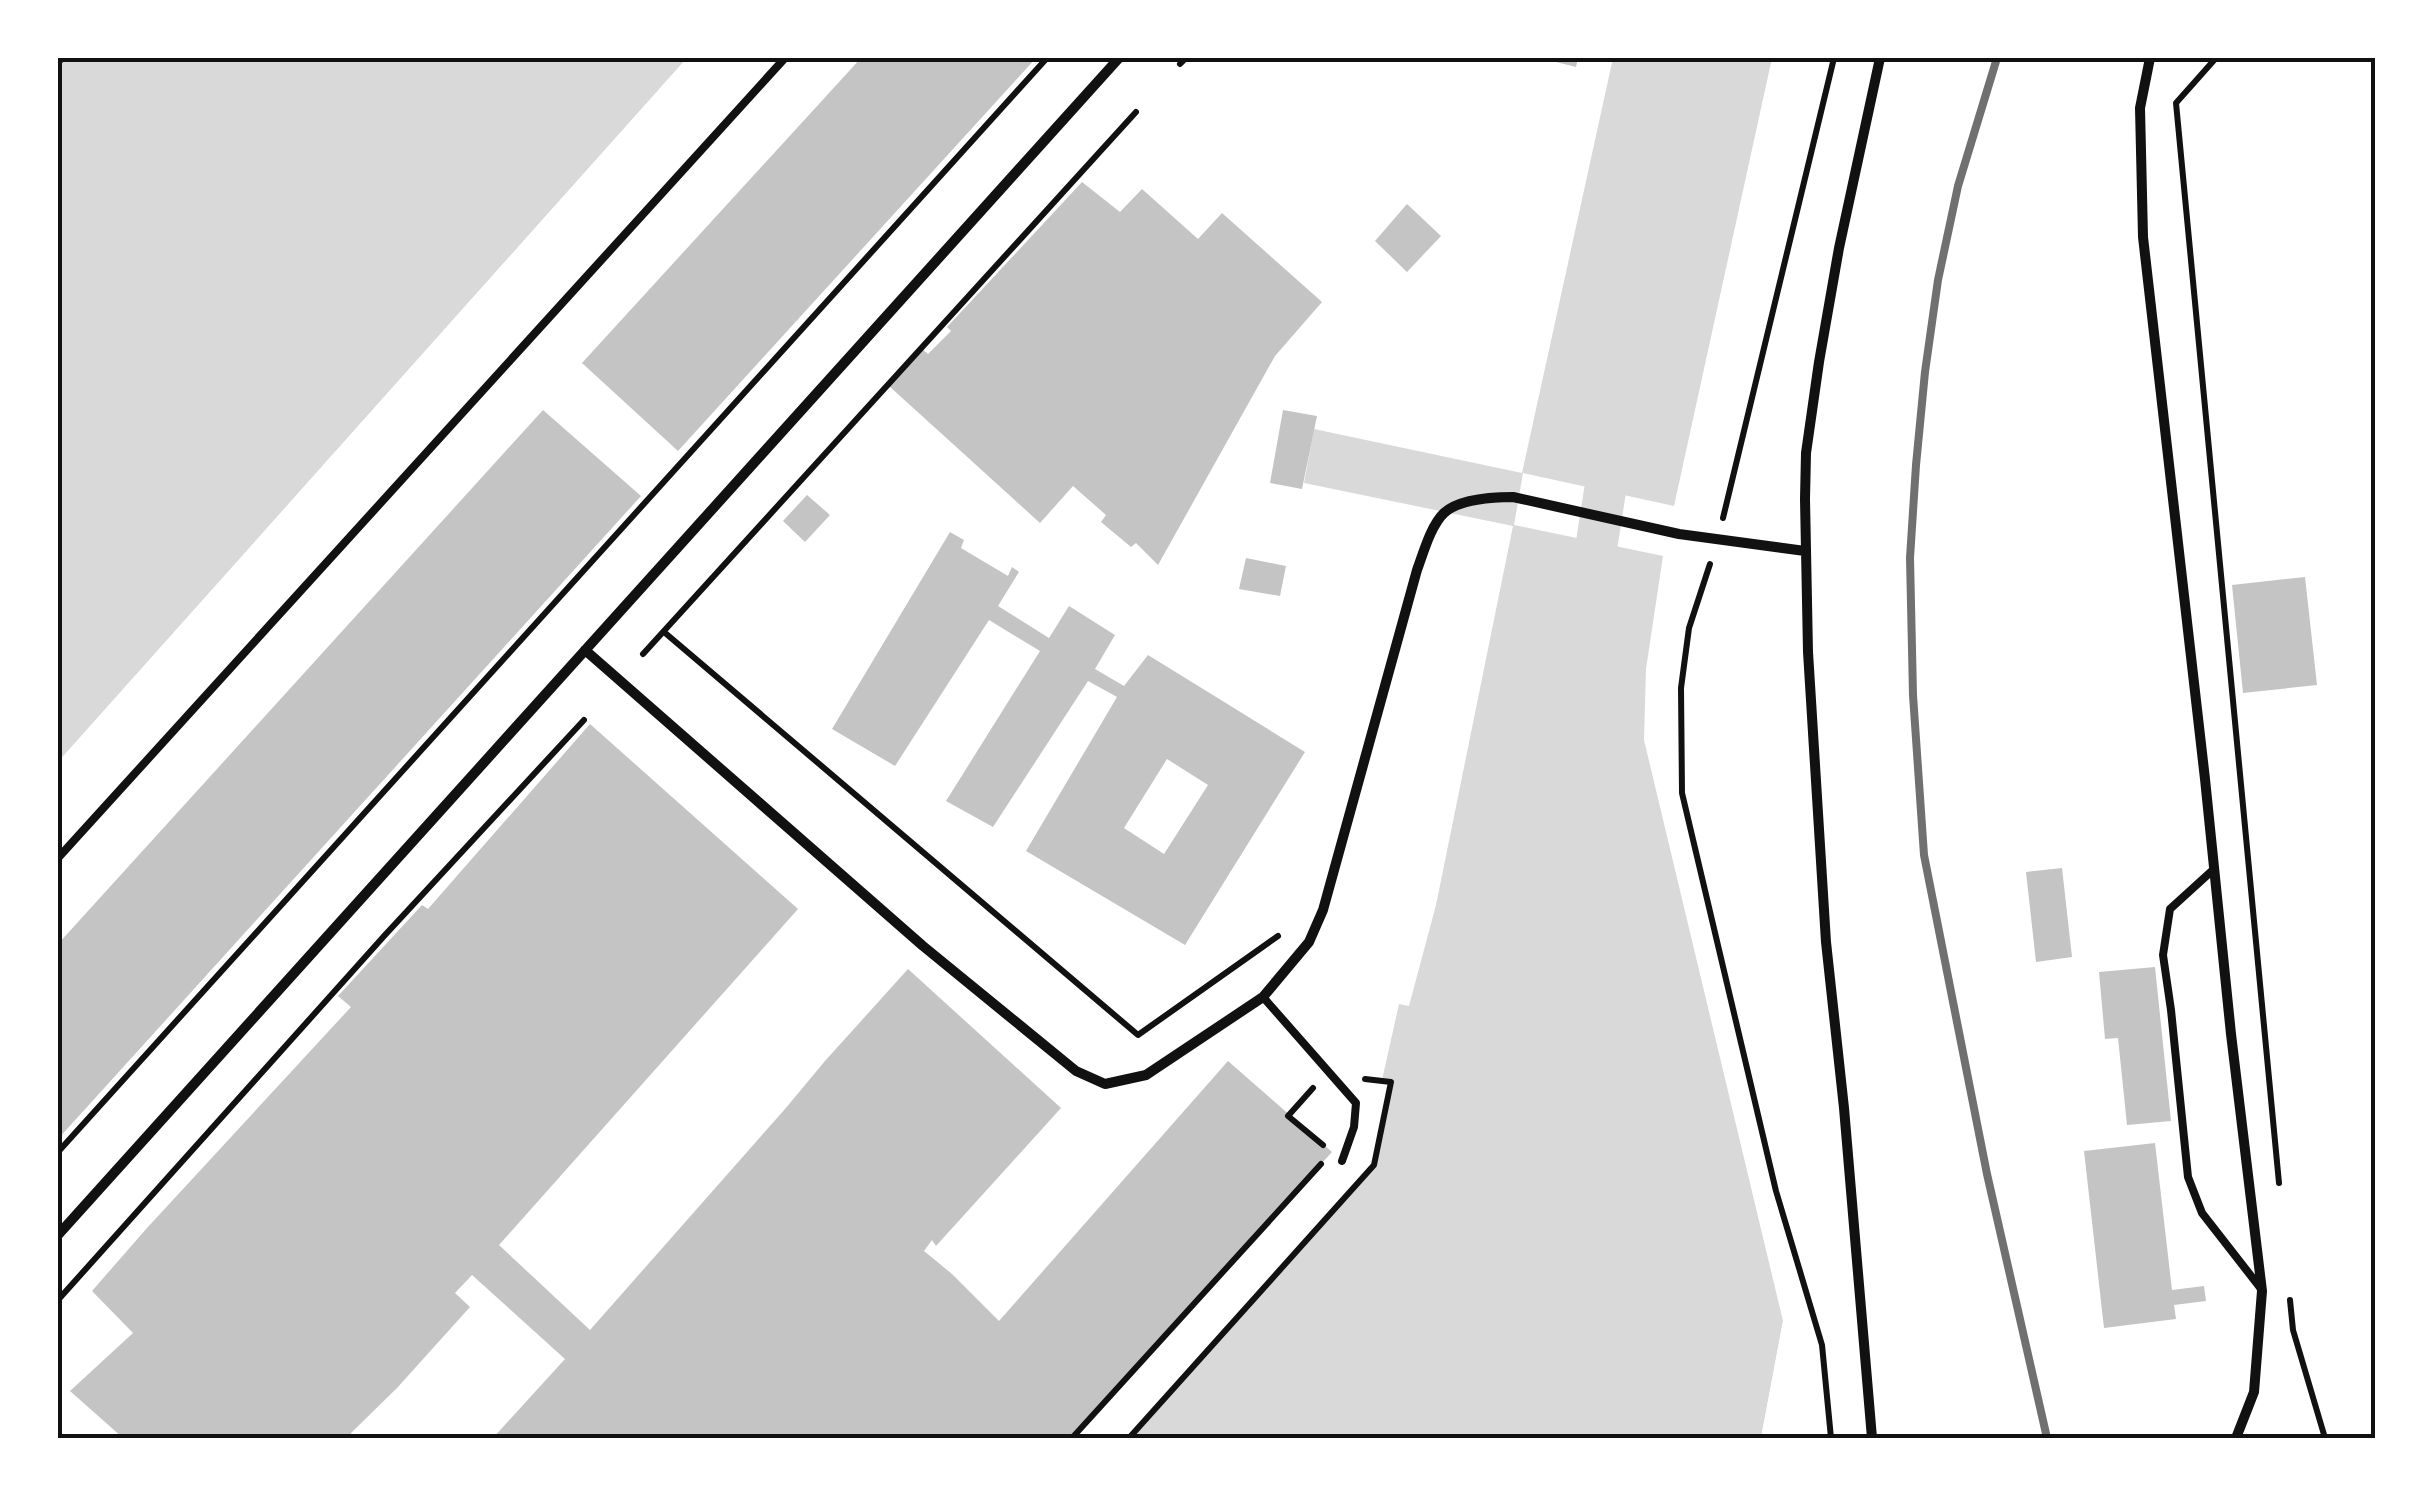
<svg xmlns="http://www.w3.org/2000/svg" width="2433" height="1496" font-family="Quicksand,sans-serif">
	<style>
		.water { fill: #d9d9d9 }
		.pier { fill: #fff }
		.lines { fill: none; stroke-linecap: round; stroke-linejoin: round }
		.canal { stroke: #d9d9d9; stroke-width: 42 }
		.building { fill: #c4c4c4; fill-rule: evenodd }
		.path { stroke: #111; stroke-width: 6 }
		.service { stroke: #111; stroke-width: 8 }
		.minor { stroke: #111; stroke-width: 10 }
		.rail { stroke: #707070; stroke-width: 8 }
		.neatline { fill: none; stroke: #111; stroke-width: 4 }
	</style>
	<rect width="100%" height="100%" fill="#fff"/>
	<path class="water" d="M63 58H687L58 762V63Z
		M1613 58H1772L1674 506 1523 473 1514 525 1663 556 1646 669 1644 740 1783 1321 1761 1438H1129L1374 1165 1391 1082 1382 1080 1399 1004 1409 1006 1436 905 1513 526 1304 483 1314 429 1522 473Z"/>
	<path class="pier" d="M687 58H692L58 767V762Z
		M1783 1321 1786 1329 1766 1438H1761Z"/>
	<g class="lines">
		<path class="canal" d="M1588 600 1605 491 1617 433"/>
	</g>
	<path class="building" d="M861 58H1036L678 451 582 363Z
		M1540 58H1578L1576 67Z
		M1082 182 1120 212 1142 189 1198 239 1222 213 1322 302 1275 356 1158 565 1136 543 1131 547 1101 522 1106 515 1073 486 1040 523 889 386 922 349 928 354 951 331 947 327Z
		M1407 204 1441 236 1407 272 1375 241Z
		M543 410 641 496 58 1139V944Z
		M1283 410 1317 416 1302 489 1270 483Z
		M807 495 830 515 805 542 783 521Z
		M950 532 964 540 961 548 1008 576 1012 567 1019 572 998 606 1049 638 1069 606 1115 635 1095 669 1124 686 1148 655 1305 752 1185 945 1026 851 1117 697 1088 681 993 827 946 801 1040 651 989 620 895 766 832 729ZM1167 759 1208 785 1164 854 1124 828Z
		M1246 558 1286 566 1280 596 1239 589Z
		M2305 577 2317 685 2243 693 2232 585Z
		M590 724 798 909 499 1245 590 1330 785 1109 825 1061 908 969 1061 1108 936 1246 932 1240 924 1251 952 1274 999 1321 1228 1061 1332 1152 1072 1438H493L565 1359 472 1275 455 1293 470 1307 397 1388 351 1433 352 1438H123L70 1391 133 1333 92 1291 147 1228 351 1007 338 996 422 905 428 909Z
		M2062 868 2072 957 2036 962 2026 872Z
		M2155 967 2171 1121 2127 1125 2118 1038 2105 1039 2099 972Z
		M2155 1143 2172 1290 2204 1286 2206 1301 2174 1305 2176 1319 2104 1328 2084 1151Z"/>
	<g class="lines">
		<path class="path" d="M2216 58 2176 103 2279 1183
			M58 63 63 58
			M1180 64 1186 58
			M1723 518 1834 58
			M1710 564 1689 628 1681 688 1682 793 1776 1191 1822 1345 1831 1438
			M664 632 1138 1035 1278 936
			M643 654 1136 112
			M1313 1088 1288 1116 1323 1145
			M58 1152 1047 58
			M58 1300 385 935 584 720
			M2290 1300 2293 1330 2325 1438
			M1072 1438 1321 1164
			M1129 1438 1374 1165 1391 1082 1365 1079"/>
		<path class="service" d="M58 858 785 58
			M2214 869 2170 909 2163 955 2171 1010 2188 1177 2202 1213 2262 1290
			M1263 997 1356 1103 1354 1127 1342 1161"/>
		<path class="minor" d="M2150 58 2140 108 2143 237 2205 779 2231 1034 2262 1291 2254 1392 2236 1438
			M585 650 923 946 1076 1071 1105 1084 1146 1075 1263 997 1309 942 1323 910 1417 570C1423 554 1431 525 1444 513 1459 499 1494 497 1513 497L1679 534 1805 551
			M58 1235 1119 58
			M1872 1438 1844 1108 1826 942 1808 652 1805 499 1806 453 1819 362 1839 248 1880 58"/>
		<path class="rail" d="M1997 58 1958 186 1938 280 1925 372 1916 465 1910 558 1913 695 1924 855 1987 1174 2047 1438"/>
	</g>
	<rect width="2433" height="1496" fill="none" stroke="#ffffff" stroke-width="120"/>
	<rect x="60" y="60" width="2313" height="1376" class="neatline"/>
</svg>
